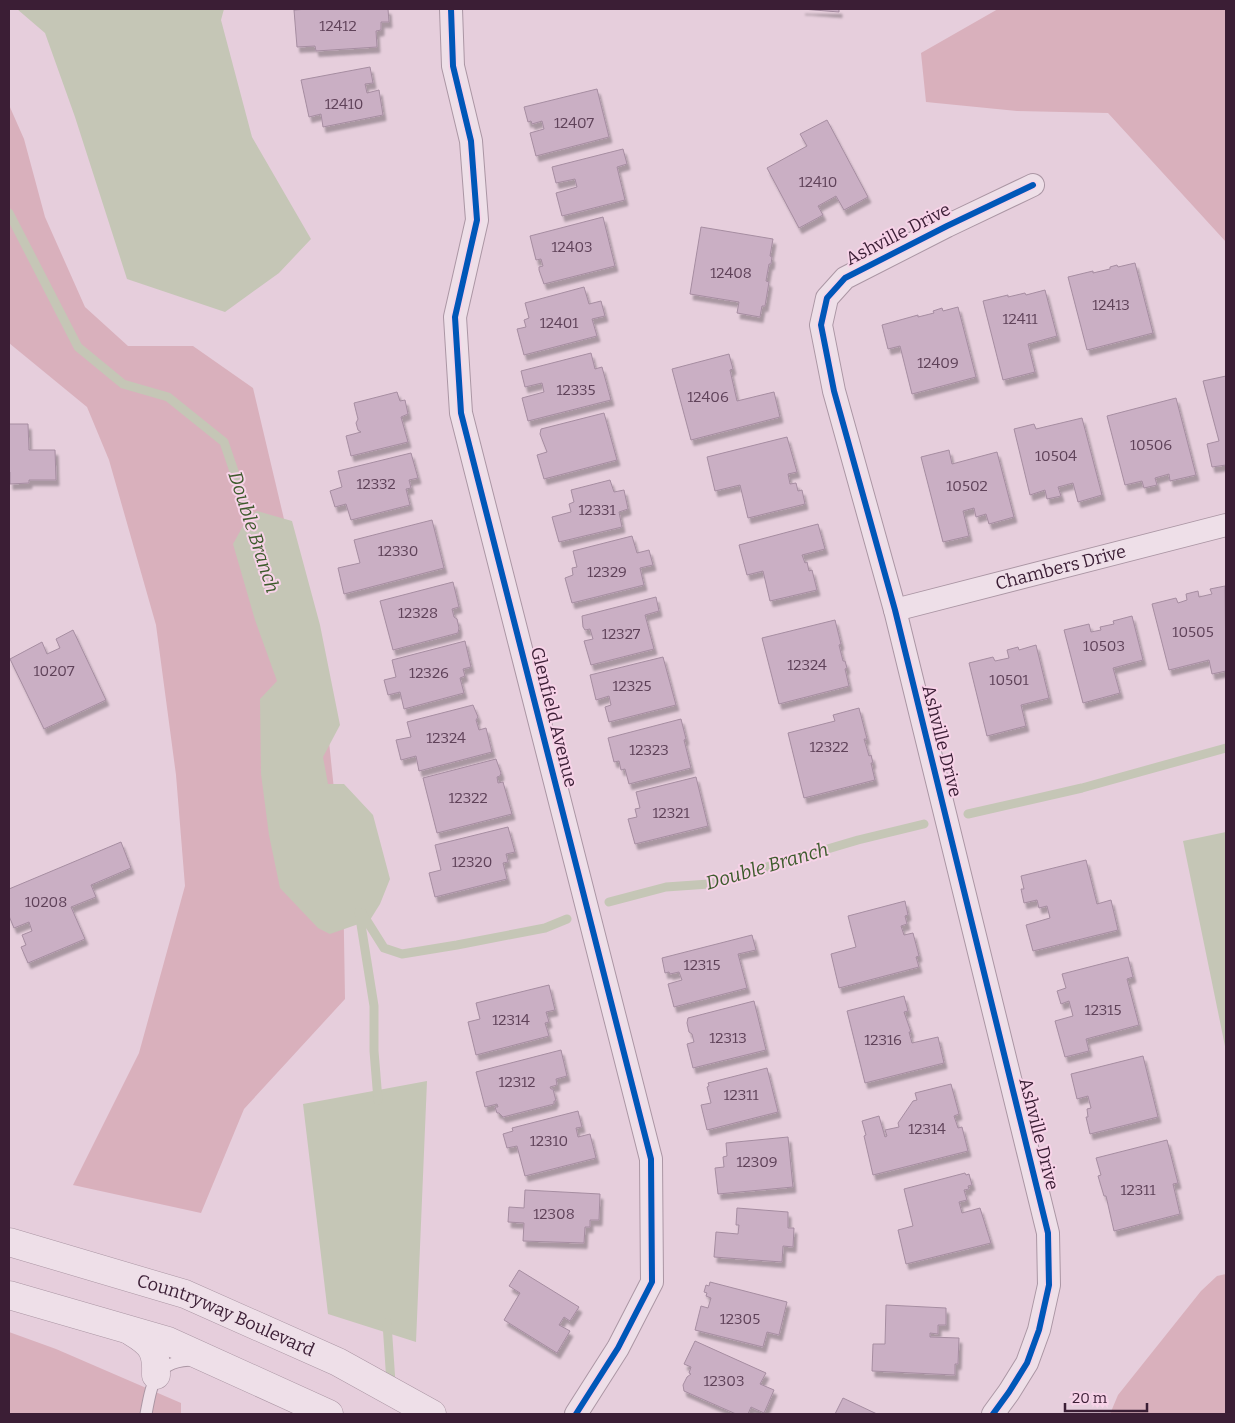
<svg xmlns="http://www.w3.org/2000/svg" width="1235" height="1423" font-family="Bitter,serif">
	<style>
		.green { fill: #d9b0bc }
		.water { fill: #c5c6b6 }
		.lines { fill: none; stroke-linecap: round; stroke-linejoin: round }
		.stream { stroke: #c5c6b6; stroke-width: 9 }
		.building { fill: #caafc4; stroke: #a68da1; filter: url(#shadow) }
		.service-casing { stroke: #ab96a4; stroke-width: 13 }
		.minor-casing { stroke: #ab96a4; stroke-width: 24 }
		.tertiary-casing { stroke: #ab96a4; stroke-width: 29 }
		.service { stroke: #eedfe8; stroke-width: 11 }
		.minor { stroke: #eedfe8; stroke-width: 22 }
		.tertiary { stroke: #eedfe8; stroke-width: 28 }
		.cycleway-casing { stroke: #f7d3e8; stroke-width: 9 }
		.cycleway { stroke: #0057b8; stroke-width: 6 }
		.labels { text-anchor: middle; dominant-baseline: central; stroke-width: 4; stroke-linejoin: round; paint-order: stroke }
		.number-label { font-size: 15px; fill: #5f4259 }
		.street-label { font-size: 18px; fill: #3b1e35; stroke: #f7d3e8 }
		.water-label { font-size: 19px; font-style: italic; fill: #3d5b2c; stroke: #f7d3e8 }
	</style>
	<defs>
		<filter id="shadow"><feDropShadow dx="3" dy="5.5" stdDeviation="1" flood-color="#0004"/></filter>
	</defs>
	<rect width="100%" height="100%" fill="#e6cedc"/>
	<path class="green" d="M998 9H1226V242L1108 113 1017 111 926 102 921 53Z
		M9 105 24 139 45 217 85 307 128 346H193L253 388 323 684 343 876 345 999 244 1109 201 1213 73 1185 139 1053 185 886 176 775 156 625 109 460 87 407 9 343Z
		M1226 1274V1414H1110L1118 1395 1201 1291 1217 1276Z
		M9 1332 56 1349 181 1403V1414H9Z"/>
	<path class="water" d="M17 9H224L221 20 252 137 311 239 279 273 225 312 127 279 75 117 45 33Z
		M257 511 292 521 320 625 340 725 323 757 328 784H344L373 815 390 879 380 904 370 920 330 934 318 928 280 888 269 835 261 774 260 699 277 681 255 620 233 544 248 517Z
		M1226 832V1051L1183 841Z
		M427 1081 416 1342 328 1314 303 1104Z"/>
	<g class="lines">
		<path class="stream" d="M9 213 78 347 123 384 168 397 224 442 253 527
			M968 814 1082 788 1226 748
			M609 902 666 887 709 884 858 840 924 824
			M359 912 374 1006V1051L378 1100
			M362 913 384 948 402 954 457 945 545 928 567 919
			M387 1323 391 1383"/>
	</g>
	<path class="building" d="M308 9H388L389 22H381V30L376 31 377 47 316 51 315 46 297 47 294 10Z
		M802 9H839V12Z
		M370 67 373 83 365 84 367 93 379 90 383 115 323 127 321 114 309 117 301 80Z
		M597 89 609 137 536 156 530 133 544 129 542 121 532 124 531 121 528 122 524 107Z
		M827 120 868 197 844 210 836 196 818 206 823 215 799 228 767 168 807 146 800 134Z
		M623 149 627 164 617 167 625 200 562 216 556 193 577 187 575 179 556 183 552 167Z
		M603 217 615 266 544 284 539 270V267L543 266 541 259 536 260 530 236Z
		M701 227 773 239 770 256 772 257 771 264H769L766 281 769 282 765 306H762L760 317 737 313 739 302 690 294Z
		M1135 263 1153 333 1087 350 1068 277 1093 271V273L1110 269V267L1117 265 1118 267Z
		M584 287 589 304 601 301 605 316 592 319 597 336 524 355 517 329 526 327 524 320 529 318 525 303Z
		M1045 290 1057 336 1028 344 1035 372 1003 380 983 301 1008 295V297L1025 293 1026 295Z
		M958 307 976 377 912 394 900 346 888 349 882 325 918 315V317L934 313 933 311 942 308 943 311Z
		M591 353 595 369 602 367 611 400 528 421 522 398 544 392 542 383 525 387 521 371Z
		M729 354 733 369 730 370 737 401 774 392 780 417 691 440 672 369Z
		M1226 376V465L1212 467 1207 444 1219 441 1203 381Z
		M397 392 400 401 405 400 408 414 401 417 408 442 351 456 346 436 361 432 358 430 356 423 358 419 354 403Z
		M1176 398 1196 475 1170 481 1169 474 1155 478 1157 485 1144 488 1142 481 1125 485 1107 416Z
		M604 413 617 460 544 479 537 455 547 452 540 434 541 429Z
		M1082 418 1102 495 1078 502 1073 483 1058 487 1061 496 1047 499 1045 490 1030 495 1014 429 1034 424 1036 429Z
		M9 424H28L29 450H55L56 480H29V483L10 484V472H9Z
		M787 437 797 472 788 474 790 484 796 483 798 491 802 490 805 504 748 518 740 485 715 491 707 457Z
		M949 450 952 464 997 452 1014 517 989 524 986 514 976 517 974 508 963 511 969 536 943 542 921 457Z
		M411 453 418 478 409 480 411 488 406 489 410 505 351 520 346 504 335 507 330 491 342 487 338 471Z
		M610 480 614 492 624 490 628 509 619 512 622 527 559 542 552 517 571 512 569 504 574 502 571 490Z
		M432 520 444 568 344 594 338 568 360 563 354 540Z
		M818 524 825 549 802 555 805 563 807 562 809 571 812 570 817 590 770 601 763 571 747 575 739 545Z
		M632 536 637 553 649 550 653 565 640 568 644 585 572 603 565 578 573 575 572 568 577 567 573 551Z
		M453 582 459 607 452 609 454 617 457 619 459 628 458 633 393 650 380 601Z
		M1225 586 1226 671 1212 674 1209 660 1169 670 1152 604 1176 598 1178 603 1187 600 1186 594 1198 591 1199 597 1212 594 1210 589Z
		M656 597 659 611 645 615 654 649 591 665 584 641 593 639 590 629 585 630 583 627 582 616Z
		M1132 616 1143 660 1113 668 1120 693 1083 703 1064 630 1089 624 1091 632 1101 630 1100 627 1114 624 1113 621Z
		M835 620 841 644 839 645 843 661H845L847 668 845 669 849 686 779 704 762 638Z
		M73 630 106 700 44 729 10 659 42 642 47 654 60 648 56 639Z
		M465 641 471 667 463 669 465 676 460 678 464 693 404 709 400 692 388 695 384 680 396 677 392 660Z
		M1036 645 1049 698 1021 705 1026 726 987 736 969 663 993 657 995 661 1009 658 1007 650 1018 647 1019 650Z
		M663 657 676 705 609 722 605 707 611 705 609 696 596 700 590 675Z
		M473 705 478 717 476 720 479 730 486 728 492 752 419 771 416 756 401 760 396 740 411 737 407 722Z
		M859 708 867 739H864L869 756 871 755 873 763H871L875 780 804 798 788 733 835 721 833 715Z
		M681 719 686 739 684 740 691 768 629 784 625 769 621 770 619 761 614 762 608 738Z
		M496 759 501 773 500 776 497 777 498 783 503 782 512 814 437 833 423 778Z
		M696 777 708 826 635 844 628 819 637 817 635 809 640 808 636 792Z
		M508 827 515 852 506 854 508 862 503 863 507 879 435 897 429 873 441 870 435 845Z
		M121 842 131 868 91 885 96 897 71 907 85 939 28 963 21 947 26 945 22 935 32 931 29 922 14 928 9 916V889Z
		M1086 860 1097 904 1111 900 1118 930 1033 951 1026 925 1050 918 1047 906 1039 908 1037 900 1024 903 1021 889H1024L1021 876Z
		M905 901 908 915 905 916 907 924 901 926 904 935 913 933 919 956 916 957 919 967 839 988 831 954 856 947 848 916Z
		M752 935 756 950 738 954 747 988 674 1007 668 984 682 980 679 972 670 974 669 972 665 973 662 958Z
		M1128 957 1133 977 1127 979 1139 1025 1086 1039 1089 1051 1065 1057 1055 1021 1073 1016 1069 1001 1061 1004 1057 991 1066 988 1062 974Z
		M549 985 555 1010 546 1012 549 1022 545 1023 549 1036 476 1055 468 1022 480 1019 476 1003Z
		M904 996 908 1011 904 1012 911 1032H909L912 1043 938 1037 944 1063 865 1083 847 1011Z
		M754 1001 766 1050 693 1068 687 1044 694 1042 692 1034 689 1032 687 1023 688 1018Z
		M561 1050 567 1076 556 1079 557 1085 550 1087 551 1089H553L556 1101H554V1104L503 1117 499 1113H497L495 1107H498L497 1104 485 1107 476 1072Z
		M1143 1056 1158 1117 1090 1134 1086 1117H1088L1087 1109 1091 1108 1088 1096 1077 1099 1071 1074Z
		M767 1068 778 1112 707 1130 701 1105 711 1103 707 1087 709 1086 708 1083Z
		M951 1084 959 1114 954 1116 958 1128 962 1127 968 1151 873 1175 864 1136 866 1135 862 1121 879 1116 885 1137 887 1136 885 1130 899 1127 898 1123 913 1101 917 1100 915 1093Z
		M578 1111 582 1127 576 1128 578 1137 590 1134 596 1158 525 1176 517 1146 507 1148 503 1134 513 1131 512 1128Z
		M788 1137 793 1187 718 1194 715 1168 724 1167 723 1157 727 1156 726 1143Z
		M1167 1140 1178 1183 1173 1184 1180 1214 1114 1231 1106 1196H1104L1098 1176 1101 1175 1096 1158Z
		M965 1173 966 1175 969 1174 972 1185 968 1186 969 1189 964 1190 967 1200 959 1202 962 1213 980 1208 991 1243 906 1264 898 1230 913 1226 904 1189Z
		M525 1190 600 1194 599 1220H590V1227H585L584 1243 523 1241 524 1223 508 1222 509 1207 524 1208Z
		M737 1208 788 1212V1228H794L793 1247 783 1246 782 1262 714 1257 716 1232 738 1234 739 1225H736Z
		M519 1270 579 1307 570 1321 564 1317 559 1325 570 1331 557 1353 504 1320 520 1293 509 1286Z
		M710 1282 787 1302 779 1335 767 1332 763 1347 695 1330 701 1306 708 1308 711 1298 706 1296 707 1293 704 1292 706 1285 709 1286Z
		M886 1305 946 1308V1325H938V1334L930 1333V1337L959 1338 958 1364H955V1375L872 1371 873 1344H885Z
		M695 1341 766 1373 760 1384 774 1390 764 1413 751 1407 748 1414H736L684 1391 683 1385 687 1377 691 1374 689 1373 691 1367 684 1364Z
		M843 1398 877 1414H835Z"/>
	<g class="lines">
		<g class="service-casing">
			<path id="service" d="M146 1414C152 1382 155 1360 194 1360"/>
		</g>
		<g class="minor-casing">
			<g id="minor">
				<path d="M451 9 453 66 471 141 477 220 455 317 461 413 651 1159 652 1282 618 1348 576 1414"/>
				<path id="s1" d="M895 610 1226 525"/>
				<path d="M993 1414 1009 1392 1027 1363 1039 1330 1049 1285 1048 1233 895 610 834 391 821 325 827 298 845 278 947 226 1033 185"/>
			</g>
		</g>
		<g class="tertiary-casing">
			<g id="tertiary">
				<path id="s2" d="M9 1242 185 1294 338 1362 432 1414"/>
				<path d="M9 1295 168 1341 329 1414"/>
				<path d="M132 1332C152 1344 157 1351 156 1375"/>
			</g>
		</g>
		<use href="#service" class="service"/>
		<use href="#minor" class="minor"/>
		<use href="#tertiary" class="tertiary"/>
		<g class="cycleway-casing">
			<path id="cycleway" d="M451 9 453 66 471 141 477 220 455 317 461 413 651 1159 652 1282 618 1348 576 1414
				M993 1414 1009 1392 1027 1363 1039 1330 1049 1285 1048 1233 895 610 834 391 821 325 827 298 845 278 947 226 1033 185"/>
		</g>
		<use href="#cycleway" class="cycleway"/>
	</g>
	<g class="labels">
		<g class="number-label">
			<text x="338" y="26">12412</text>
			<text x="344" y="104">12410</text>
			<text x="574" y="123">12407</text>
			<text x="818" y="182">12410</text>
			<text x="572" y="247">12403</text>
			<text x="731" y="273">12408</text>
			<text x="1111" y="305">12413</text>
			<text x="1020" y="319">12411</text>
			<text x="559" y="323">12401</text>
			<text x="938" y="363">12409</text>
			<text x="576" y="390">12335</text>
			<text x="708" y="397">12406</text>
			<text x="1151" y="445">10506</text>
			<text x="1056" y="456">10504</text>
			<text x="376" y="484">12332</text>
			<text x="967" y="486">10502</text>
			<text x="597" y="510">12331</text>
			<text x="398" y="551">12330</text>
			<text x="607" y="572">12329</text>
			<text x="418" y="613">12328</text>
			<text x="1193" y="632">10505</text>
			<text x="621" y="634">12327</text>
			<text x="1104" y="646">10503</text>
			<text x="807" y="665">12324</text>
			<text x="54" y="671">10207</text>
			<text x="429" y="673">12326</text>
			<text x="1009" y="680">10501</text>
			<text x="632" y="686">12325</text>
			<text x="446" y="738">12324</text>
			<text x="829" y="747">12322</text>
			<text x="649" y="750">12323</text>
			<text x="468" y="798">12322</text>
			<text x="671" y="813">12321</text>
			<text x="472" y="862">12320</text>
			<text x="46" y="902">10208</text>
			<text x="702" y="965">12315</text>
			<text x="1103" y="1010">12315</text>
			<text x="511" y="1020">12314</text>
			<text x="728" y="1038">12313</text>
			<text x="883" y="1040">12316</text>
			<text x="517" y="1082">12312</text>
			<text x="741" y="1095">12311</text>
			<text x="927" y="1129">12314</text>
			<text x="549" y="1141">12310</text>
			<text x="757" y="1162">12309</text>
			<text x="1138" y="1190">12311</text>
			<text x="554" y="1214">12308</text>
			<text x="740" y="1319">12305</text>
			<text x="724" y="1381">12303</text>
		</g>
		<g class="street-label">
			<text transform="translate(898 234) rotate(-27)">Ashville Drive</text>
			<text stroke="none"><textPath href="#s1" startOffset="171">Chambers Drive</textPath></text>
			<text transform="translate(554 717) rotate(76)">Glenfield Avenue</text>
			<text transform="translate(942 741) rotate(76)">Ashville Drive</text>
			<text transform="translate(1039 1134) rotate(76)">Ashville Drive</text>
			<text stroke="none"><textPath href="#s2" startOffset="229">Countryway Boulevard</textPath></text>
		</g>
		<g class="water-label">
			<text transform="translate(254 532) rotate(72)">Double Branch</text>
			<text transform="translate(767 866) rotate(-16)">Double Branch</text>
		</g>
	</g>
	<rect width="1235" height="1423" fill="none" stroke="#3b1e35" stroke-width="20"/>
	<path d="M1065 1403v8h82v-8" fill="none" stroke="#3b1e35" stroke-width="2.5"/>
	<text x="1072" y="1403" font-size="15" fill="#3b1e35" stroke="#f7d3e8" stroke-width="4" paint-order="stroke">20 m</text>
</svg>
